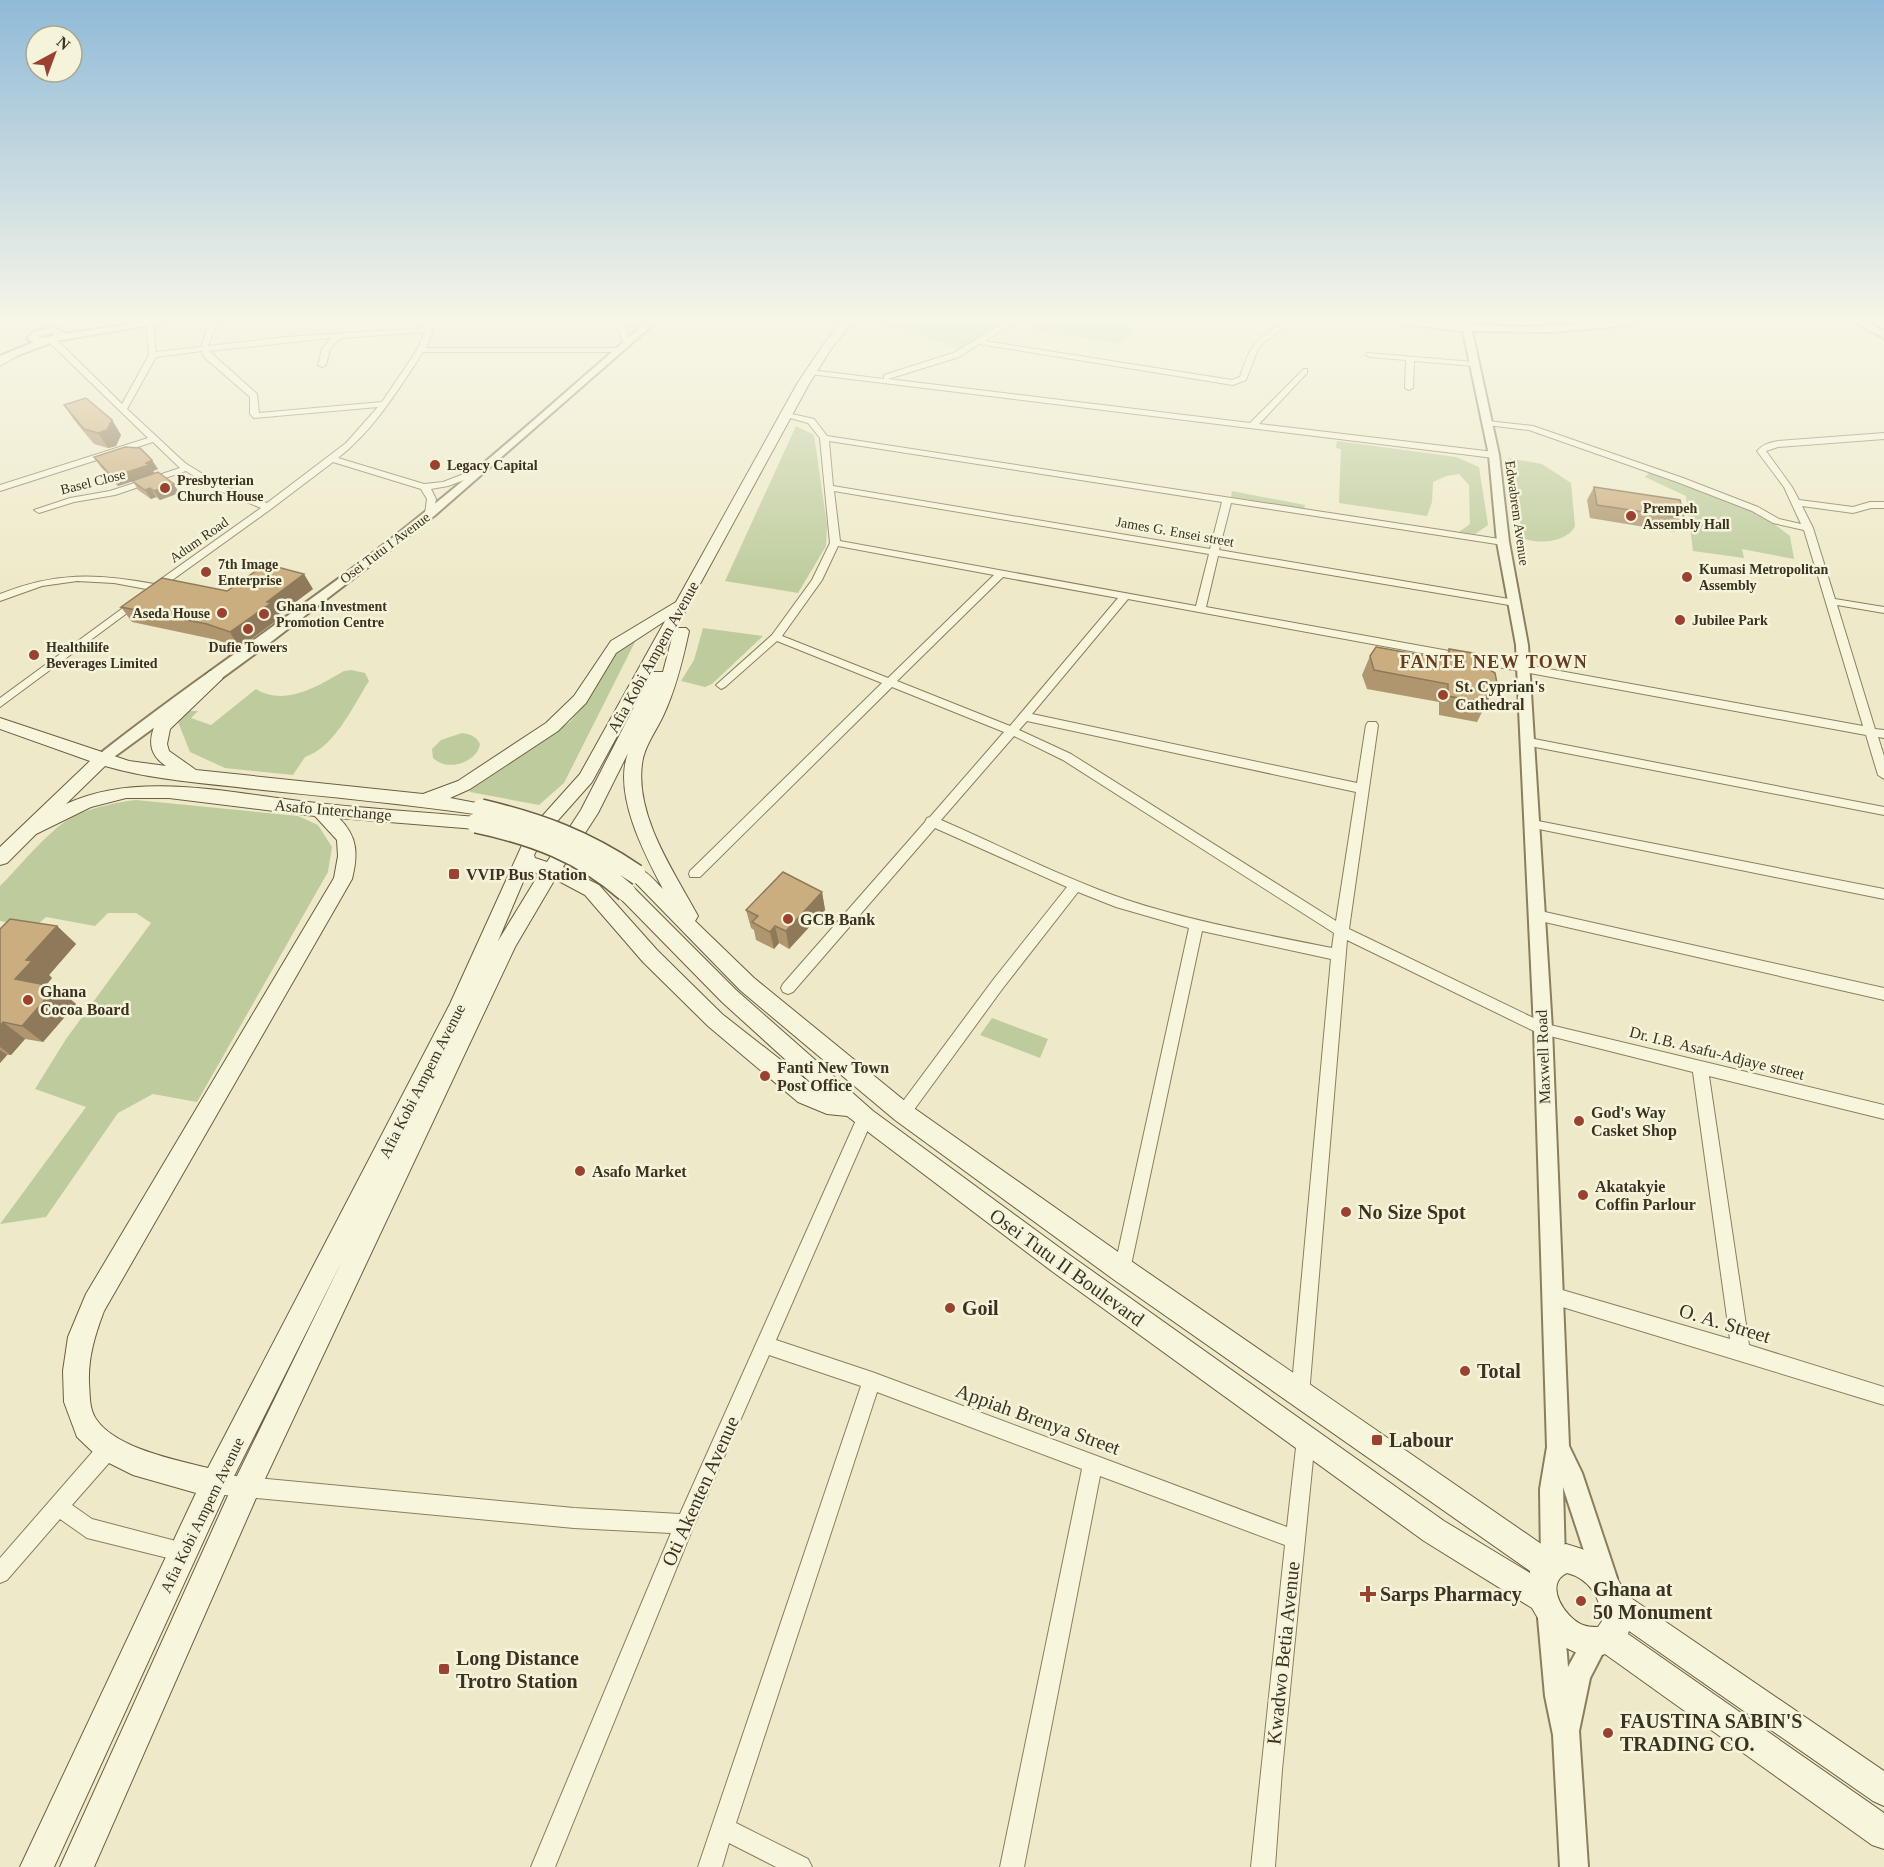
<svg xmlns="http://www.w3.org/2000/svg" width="1884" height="1867" font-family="'Times New Roman',serif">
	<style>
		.green { fill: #becc9d }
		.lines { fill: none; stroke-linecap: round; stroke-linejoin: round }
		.minor-casing { stroke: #8a7e5e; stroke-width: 2 }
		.tertiary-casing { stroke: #8a7e5e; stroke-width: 4 }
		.secondary-casing { stroke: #6c5f41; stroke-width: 2 }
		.minor { fill: #f8f5dd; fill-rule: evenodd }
		.tertiary { fill: #f8f5dd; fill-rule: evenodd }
		.secondary { fill: #f8f5dd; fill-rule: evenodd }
		.secondary-bridge-casing { stroke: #6c5f41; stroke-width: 22; stroke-linecap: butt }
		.secondary-bridge { stroke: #f8f5dd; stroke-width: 19 }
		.wall { fill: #af966e }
		.shaded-wall { fill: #8e7a5a }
		.building { fill: #cbae80; stroke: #8e7a5a; stroke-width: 1.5 }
		.poi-dot { fill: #98422f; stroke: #f5f3d9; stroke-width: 2 }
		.labels { text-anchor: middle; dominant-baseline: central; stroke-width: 5; stroke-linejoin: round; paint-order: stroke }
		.far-poi-label { font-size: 14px; font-weight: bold; fill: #3b3321; stroke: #f5f3d9; text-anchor: start }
		.far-street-label { font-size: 14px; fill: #3b3321; stroke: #f5f3d9 }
		.street-label { font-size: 16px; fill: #3b3321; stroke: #f5f3d9 }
		.poi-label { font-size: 16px; font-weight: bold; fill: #3b3321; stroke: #f5f3d9; text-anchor: start }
		.far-district-label { font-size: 18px; font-weight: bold; letter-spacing: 1.5px; fill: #673d21; stroke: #f5f3d9 }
		.near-poi-label { font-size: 20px; font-weight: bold; fill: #3b3321; stroke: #f5f3d9; text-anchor: start }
		.near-street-label { font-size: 20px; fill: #3b3321; stroke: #f5f3d9 }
	</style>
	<rect width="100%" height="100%" fill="#eeeac9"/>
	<path class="green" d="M877 321H1004L959 349 903 329 876 323Z
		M1041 321H1103L1136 329 1119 343 1029 330Z
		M796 426 814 435 827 525 826 546 798 593 725 581Z
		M1337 441 1456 457 1479 467 1488 525 1475 534 1459 532 1470 524 1469 485 1459 474 1446 476 1433 482 1432 502 1427 516 1339 503 1341 449 1336 448Z
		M1508 458 1542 464 1571 483 1575 526C1568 542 1538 545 1523 538Z
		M1649 473 1760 513 1790 536 1794 559 1742 549 1744 558 1693 551 1686 496 1645 477Z
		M1232 491 1305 505 1304 509 1231 497Z
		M703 628 763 636 712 684 705 687 681 681 694 660Z
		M638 636 564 783 539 805 470 792V789L570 722 585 704 615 653Z
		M351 670 365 673 369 681C353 706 335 747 305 757L293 775 225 768 190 752 178 722 188 711H198L191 718 211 725 256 689C285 707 318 686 344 671Z
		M462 733C470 734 476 736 480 744 477 763 447 772 433 758L432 749 441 740Z
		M136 800 298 816 318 825 332 847 328 872 197 1102 153 1094 118 1113 46 1217 0 1224 86 1107 35 1089 66 1039 151 923 136 913H108L95 926 46 917 35 927 0 921V886C19 867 37 844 58 827 78 810 111 803 136 800Z
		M992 1018 1048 1039 1040 1058 980 1035Z"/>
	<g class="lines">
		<g class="minor-casing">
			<path id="minor" d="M210 321H218L208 346 286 337 426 328 429 321H437L426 348H617L621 350 617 352H423C398 390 374 430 338 458L424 484 443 482 474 470H480V474L448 486 431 489 436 499 433 516 425 514 427 499 421 489 333 462 271 509 157 591 114 583 77 581 42 586 0 601V594C54 572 97 573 154 584L261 508 213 488 186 471 115 495 74 502 39 513 34 510 70 498 110 491 180 468 153 442 0 491V485L148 438 49 342V338H55L122 404 149 355 146 322 153 324 156 352 201 347ZM425 332 417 350 382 402 259 413 257 394 209 351 331 338 322 349 318 365 322 367 326 365 330 349 340 338ZM202 351 204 357 250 397V414L254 418 378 407 346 443 267 503 219 484 185 463 127 409 156 357Z
				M616 321H624L630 344 623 342Z
				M1008 321H1017L985 341 1232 380 1240 377C1248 354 1250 344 1272 330 1279 325 1284 321 1294 321L1264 342 1258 349 1246 380 1233 385 979 344 959 357 888 379 1250 423 1304 369H1307V373L1259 424 1494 452 1498 455 1494 458 810 374 806 372 810 370 884 379V375L953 353Z
				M22 347 29 349 0 366V361Z
				M1367 353 1474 362 1478 364 1474 366 1414 361 1413 388 1409 390 1405 388 1406 360 1370 357 1366 355Z
				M783 412 814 419 827 436 1506 540 1508 542 1503 545 1231 503 1219 550 1515 600 1520 603 1515 606 1218 556 1206 607 1863 726 1804 530 1773 523 1752 511 1677 482 1529 430 1487 425 1483 423 1487 421 1533 426 1683 478 1758 507 1779 519 1801 524 1784 487 1757 451C1763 444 1769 443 1778 441L1884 433V439L1778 447 1766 451 1792 487 1799 500 1853 507 1870 502H1884V508H1871L1853 513 1802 506 1813 528 1835 599 1884 607V613L1837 605 1875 729 1884 730V738L1878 737 1884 756V779L1878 775 1866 735 1128 599 1032 714 1357 783 1366 725 1368 722H1376L1378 725 1349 929 1546 1024 1884 1105V1119L1709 1076 1749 1345 1884 1387V1405L1546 1302 1543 1296 1546 1290 1552 1287 1730 1339 1693 1072 1538 1033 1347 940 1309 1395 1306 1401 1300 1404 1294 1401 1291 1395 1331 959 1202 931 1130 1270 1128 1276 1122 1278 1116 1276 1114 1270 1189 928 1116 907 1078 892 1003 988 908 1118 903 1120 898 1118 895 1113 898 1108 993 980 1067 887 935 828 793 992 788 994 783 992 781 988 783 984 925 822 927 818 930 817 1004 732 892 687 700 877H690L689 874 690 871 882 683 777 641 725 687 721 689 716 685 772 635 812 580 830 543 820 438 808 423 783 416ZM829 441 1222 502 1210 549 833 486ZM834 491 1209 554 1196 606 840 541ZM838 546 994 575 888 678 782 636 822 580ZM1003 577 1118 598 1010 726 897 681ZM1027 721 1356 792 1336 921 1071 754 1019 730ZM1014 736 1063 760 1334 933 1332 948C1263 934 1194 922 1127 900 1063 878 1003 847 941 820Z
				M138 597 143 600 142 602 0 707V698Z
				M1529 738 1884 807V815L1525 745 1523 742 1525 739Z
				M1533 820 1884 889V899L1529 827 1527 824Z
				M1536 910 1884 988V1000L1536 920 1531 919 1529 915 1531 911Z
				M865 1111 870 1113 873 1118 776 1340 872 1372 1287 1527 1297 1439 1299 1432 1306 1430 1313 1432 1315 1439 1282 1770 1275 1867H1251L1285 1545 1100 1476 1024 1867H1000L1082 1469 877 1392 736 1823 808 1859 812 1867H776L729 1843 722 1867H698L861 1386 769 1355 692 1530 555 1867H531L671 1533 574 1528 215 1494 208 1491 205 1484 208 1477 215 1474 574 1508 680 1514 857 1118 860 1113Z
				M109 1439 116 1441 118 1448 116 1455 72 1505 92 1519 191 1545 194 1552 191 1559 184 1562 87 1538 60 1519 7 1580 0 1583V1558L102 1441Z"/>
		</g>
		<g class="tertiary-casing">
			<path id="tertiary" d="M150 321H172L56 341 0 362V356L34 342 27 339 33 332 53 327 66 334ZM52 333 55 334 48 338 38 337Z
				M648 321H657L434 516 267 645 107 762H97L95 759 97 756C204 671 320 598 426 511 502 450 574 384 648 321Z
				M1401 321 1522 327 1644 321 1611 327 1552 332 1472 331 1499 455 1509 542 1528 645 1552 1029 1569 1446 1582 1473 1617 1578 1614 1587 1605 1590 1596 1587 1593 1578 1563 1487 1565 1561 1562 1570 1553 1573 1544 1570 1541 1561 1540 1489 1547 1447 1534 1029 1516 645 1497 542 1489 455 1463 331 1405 324Z
				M1853 321H1864L1884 331V338Z
				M1551 1605 1560 1609 1564 1618 1568 1667 1586 1634 1595 1630 1604 1634 1608 1643 1590 1678 1579 1731 1588 1867H1560L1553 1735 1545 1696 1538 1618 1542 1609Z"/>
		</g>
		<g class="secondary-casing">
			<path id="secondary" d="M842 321H853L831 349 809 384 676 628H686L689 631C683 659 676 688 664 714 657 730 644 746 642 764 635 816 674 872 698 916L695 921 754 978 911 1106 1131 1261 1550 1550 1566 1544C1599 1553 1612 1563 1625 1594L1884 1771V1806L1873 1801 1629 1631 1628 1634 1884 1813V1849L1872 1845 1605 1654 1597 1657 1583 1656 1558 1644 1546 1632 1532 1608 1424 1541 1053 1272 847 1116 827 1114 798 1102 708 1026 643 962 585 895 555 879 515 947 256 1498 94 1867H60L236 1478 341 1263 225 1494 54 1867H20L196 1493 133 1475 99 1458 77 1437 64 1402 63 1371 68 1337 86 1294 334 878 338 856 337 840 315 816 169 798H126L91 807 36 834 7 863 0 865V847L90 761 0 729V718L129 761 166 766C151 756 148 744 154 727L210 671H222L224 675 222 679 170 729 167 744 169 751 196 770 423 794 458 781 546 723 574 696 611 641 676 602 797 384 823 345ZM665 621 580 774 528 832 450 1004 208 1468C176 1460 115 1448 96 1419 89 1409 90 1395 89 1383 88 1357 95 1335 104 1311L352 879C358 854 358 837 339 818L476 829 482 828 485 823 482 818 476 817C423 812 370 809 317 803 238 795 140 769 66 804L105 766C153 780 204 783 254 789 330 797 406 804 481 815L487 813 490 809 487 805 450 798 470 789 558 731 586 703 616 653ZM673 634 663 672H652L650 676 581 810 547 862 535 858 534 855 544 836 592 782ZM628 753C613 794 644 853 663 889 653 880 644 865 629 869L627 874 740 990 895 1120 1113 1279 1530 1571V1573L1444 1521 1071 1256 873 1111 736 990 633 887 626 885 619 887 617 892 619 897 722 1002 819 1090 722 1014 657 950 599 885 563 867 598 813ZM528 870 539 874 498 941ZM1567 1573C1590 1579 1601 1598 1602 1621L1598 1627C1593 1627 1588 1627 1583 1625 1565 1618 1543 1584 1567 1573Z"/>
		</g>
		<use href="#minor" class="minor"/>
		<use href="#tertiary" class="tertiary"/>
		<use href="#secondary" class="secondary"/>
		<g class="secondary-bridge-casing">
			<path id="secondary-bridge" d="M481 809C540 823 586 840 636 874
				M476 823C533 835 582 853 626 892"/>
		</g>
		<use href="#secondary-bridge" class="secondary-bridge"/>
	</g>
	<path class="wall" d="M64 405 112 420 121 435 116 446 108 448 94 444 74 420Z
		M94 457 158 469 153 471 154 473 179 493 160 500 156 497 151 499 138 490 133 481 118 486 100 466Z
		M1594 487 1684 518 1675 532 1590 518 1587 500Z
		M313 589 278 615 280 618 239 648 217 640 132 622 121 607 227 591Z
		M1449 649 1484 666 1497 683 1477 722 1439 715V702L1367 689 1362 675 1370 656 1444 659Z
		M822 892 825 910 789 949 779 943 774 949 756 940 754 930 751 928 746 910Z
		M57 926 76 944 49 975 52 978 46 985 56 987 76 1004 43 1042 25 1039 11 1055H7L0 1063V929Z"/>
	<path class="shaded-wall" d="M112 420 121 435 116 446 108 448 98 433Z
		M152 460 158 469 153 471 155 474 118 486 112 477Z
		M174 484 179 493 160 500 154 491Z
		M150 488 156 497 151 499 145 490Z
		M304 574 313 589 278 615 280 618 239 648 230 632 267 602Z
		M1497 683 1486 703 1487 694Z
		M822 892 825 910 789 949 786 931Z
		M57 926 76 944 49 975 52 978 36 997 15 979 26 960Z
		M775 926 779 943 774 949 770 932Z
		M56 987 76 1004 43 1042 22 1026Z
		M3 1022 25 1039 11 1055 0 1047V1026Z
		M0 1050 7 1055 0 1063Z"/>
	<path class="building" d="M86 398 112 420 107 430 98 433 84 429 64 405Z
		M125 447 140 448 152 460 146 463 149 465 112 477 94 457Z
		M158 472 174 484 154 491 150 488 145 490 132 481Z
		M1594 487 1680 500 1684 518 1597 505Z
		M266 564 304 574 267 602 271 603 230 632 207 624 121 607 162 578 227 591Z
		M1376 647 1449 660V649L1484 655V666L1495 673 1497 683 1487 694V703L1448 696V684L1374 670 1370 656Z
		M783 872 822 892 786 931 775 926 770 932 752 922 758 916 746 910Z
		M10 919 57 926 26 960 32 961 15 979 56 987 22 1026 3 1022 0 1026V929Z"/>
	<linearGradient id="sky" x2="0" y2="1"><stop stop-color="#8fbad8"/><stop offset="0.55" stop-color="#f7f6e7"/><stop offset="1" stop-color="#f7f6e7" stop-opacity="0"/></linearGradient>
	<rect width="1884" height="583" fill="url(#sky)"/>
	<g class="poi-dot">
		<circle cx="435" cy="465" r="6"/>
		<circle cx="165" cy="488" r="6"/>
		<circle cx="1631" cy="516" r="6"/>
		<circle cx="206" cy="572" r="6"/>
		<circle cx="1687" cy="577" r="6"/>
		<circle cx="222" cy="613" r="6"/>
		<circle cx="264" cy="614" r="6"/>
		<circle cx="1680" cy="620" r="6"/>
		<circle cx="248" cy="629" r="6"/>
		<circle cx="34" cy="655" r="6"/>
		<circle cx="1443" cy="695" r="6"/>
		<rect x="448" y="868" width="12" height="12" rx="3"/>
		<circle cx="788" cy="919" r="6"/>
		<circle cx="28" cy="1000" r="6"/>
		<circle cx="765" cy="1076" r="6"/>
		<circle cx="1579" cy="1121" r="6"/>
		<circle cx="580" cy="1171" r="6"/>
		<circle cx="1583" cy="1195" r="6"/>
		<circle cx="1346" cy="1212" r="6"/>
		<circle cx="950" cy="1308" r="6"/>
		<circle cx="1465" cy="1371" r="6"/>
		<rect x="1371" y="1434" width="12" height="12" rx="3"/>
		<path d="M1365 1585h6v6h6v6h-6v6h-6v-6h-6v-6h6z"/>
		<circle cx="1581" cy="1601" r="6"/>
		<rect x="438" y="1663" width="12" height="12" rx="3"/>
		<circle cx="1608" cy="1733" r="6"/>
	</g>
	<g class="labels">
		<g class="far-poi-label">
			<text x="447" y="465">Legacy Capital</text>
			<text x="177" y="480">Presbyterian<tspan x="177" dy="16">Church House</tspan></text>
			<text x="1643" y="508">Prempeh<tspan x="1643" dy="16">Assembly Hall</tspan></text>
			<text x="218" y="564">7th Image<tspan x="218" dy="16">Enterprise</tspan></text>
			<text x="1699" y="569">Kumasi Metropolitan<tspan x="1699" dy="16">Assembly</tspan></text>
			<text x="276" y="606">Ghana Investment<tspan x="276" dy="16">Promotion Centre</tspan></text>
			<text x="210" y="613" text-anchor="end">Aseda House</text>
			<text x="1692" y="620">Jubilee Park</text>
			<text x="46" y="647">Healthilife<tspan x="46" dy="16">Beverages Limited</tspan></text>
			<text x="248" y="647" text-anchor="middle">Dufie Towers</text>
		</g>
		<g class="far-street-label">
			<text transform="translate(93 482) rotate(-14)">Basel Close</text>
			<text transform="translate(1517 513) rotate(82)">Edwabrem Avenue</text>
			<text transform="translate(1175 532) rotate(10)">James G. Ensei street</text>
			<text transform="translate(199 540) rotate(-35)">Adum Road</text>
			<text transform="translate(385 548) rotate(-37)">Osei Tutu I Avenue</text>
		</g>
		<g class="street-label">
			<text transform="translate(653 657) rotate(-61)">Afia Kobi Ampem Avenue</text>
			<text transform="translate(333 810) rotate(5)">Asafo Interchange</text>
			<text transform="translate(1717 1053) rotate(14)">Dr. I.B. Asafu-Adjaye street</text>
			<text transform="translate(1543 1057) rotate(-92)">Maxwell Road</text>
			<text transform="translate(422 1081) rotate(-63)">Afia Kobi Ampem Avenue</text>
			<text transform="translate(202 1515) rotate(-64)">Afia Kobi Ampem Avenue</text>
		</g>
		<g class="poi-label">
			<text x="1455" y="686">St. Cyprian's<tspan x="1455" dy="18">Cathedral</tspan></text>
			<text x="466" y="874">VVIP Bus Station</text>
			<text x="800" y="919">GCB Bank</text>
			<text x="40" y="991">Ghana<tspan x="40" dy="18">Cocoa Board</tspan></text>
			<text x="777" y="1067">Fanti New Town<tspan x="777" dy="18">Post Office</tspan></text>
			<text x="1591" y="1112">God's Way<tspan x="1591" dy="18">Casket Shop</tspan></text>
			<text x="592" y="1171">Asafo Market</text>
			<text x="1595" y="1186">Akatakyie<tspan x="1595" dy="18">Coffin Parlour</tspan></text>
		</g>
		<g class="far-district-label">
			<text x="1494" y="662">FANTE NEW TOWN</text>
		</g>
		<g class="near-poi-label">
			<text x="1358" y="1212">No Size Spot</text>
			<text x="962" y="1308">Goil</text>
			<text x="1477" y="1371">Total</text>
			<text x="1389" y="1440">Labour</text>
			<text x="1593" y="1589">Ghana at<tspan x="1593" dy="23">50 Monument</tspan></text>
			<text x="1380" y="1594">Sarps Pharmacy</text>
			<text x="456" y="1658">Long Distance<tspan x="456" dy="23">Trotro Station</tspan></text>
			<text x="1620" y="1721">FAUSTINA SABIN'S<tspan x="1620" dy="23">TRADING CO.</tspan></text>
		</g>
		<g class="near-street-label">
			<text transform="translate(1067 1267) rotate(36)">Osei Tutu II Boulevard</text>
			<text transform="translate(1725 1323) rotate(17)">O. A. Street</text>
			<text transform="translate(1038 1419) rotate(20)">Appiah Brenya Street</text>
			<text transform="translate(700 1491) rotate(-66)">Oti Akenten Avenue</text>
			<text transform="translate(1283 1653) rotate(-84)">Kwadwo Betia Avenue</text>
		</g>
	</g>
	<g transform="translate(54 54) rotate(41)"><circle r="28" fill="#f5f3d9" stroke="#aba68f" stroke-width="1.5"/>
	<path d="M0-4.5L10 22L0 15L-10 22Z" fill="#98422f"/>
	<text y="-9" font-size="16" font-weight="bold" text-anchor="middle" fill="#3b3321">N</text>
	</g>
</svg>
